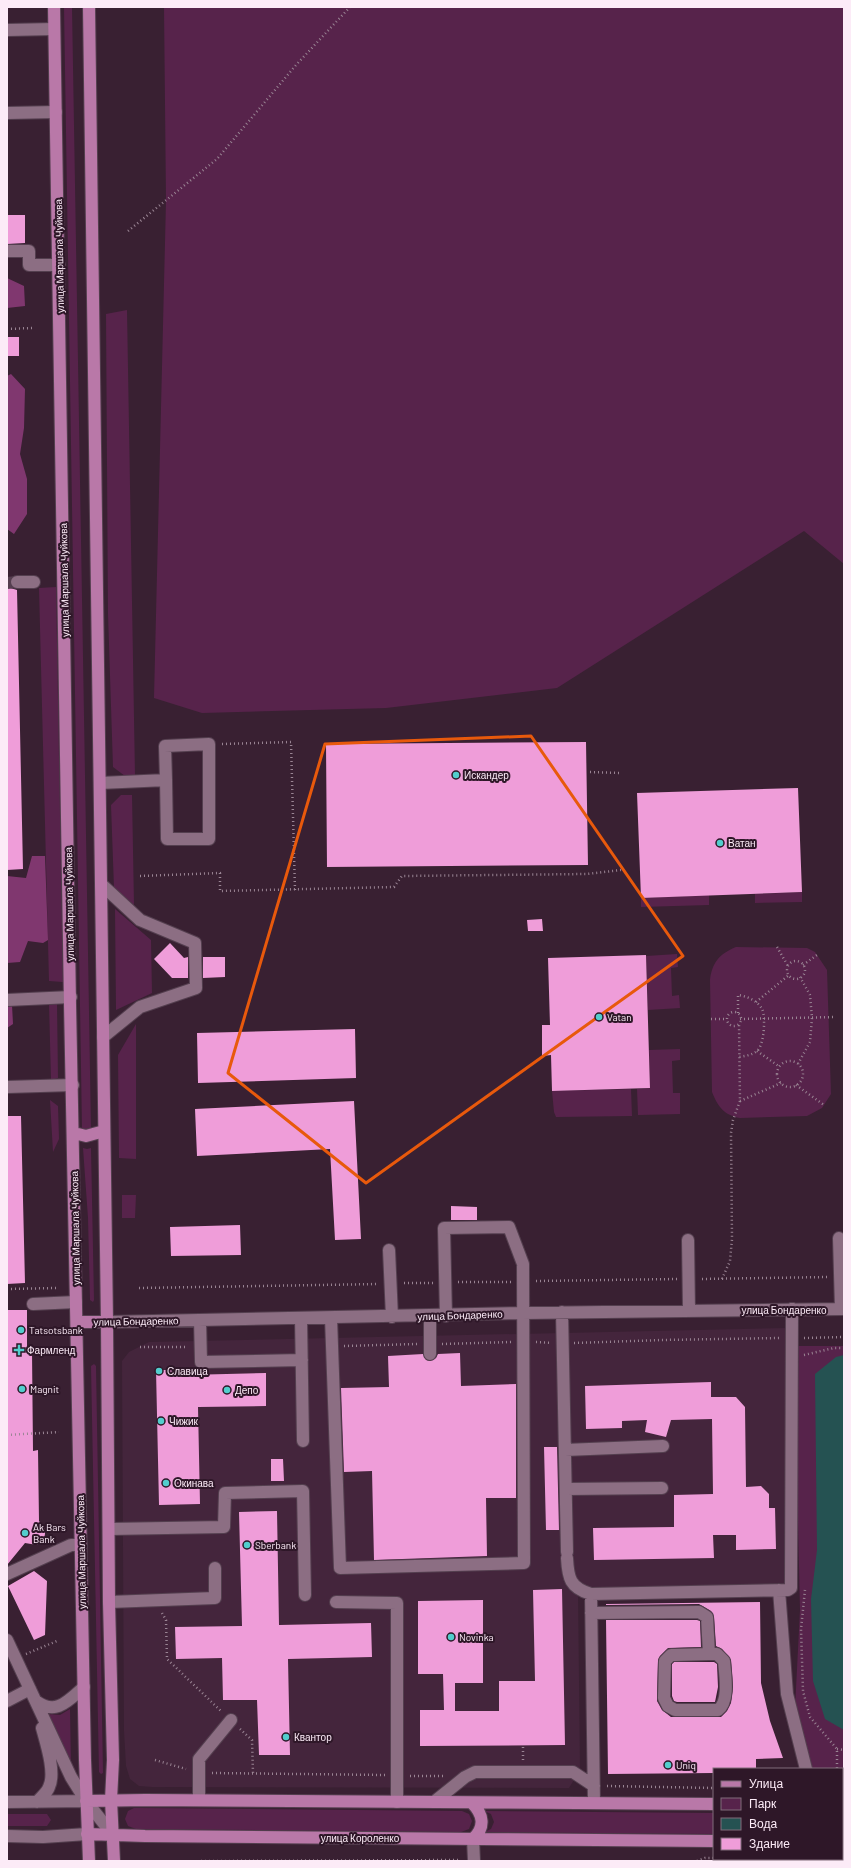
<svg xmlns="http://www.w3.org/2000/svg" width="851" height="1868" font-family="Barlow,sans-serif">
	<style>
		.built { fill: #44253c }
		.green { fill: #57234b }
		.forest { fill: #80376f }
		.water { fill: #255252 }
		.building { fill: #ef9dd9 }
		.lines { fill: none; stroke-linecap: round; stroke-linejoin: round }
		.minor-tunnel { stroke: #563e50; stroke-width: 12; stroke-dasharray: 12 6; stroke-linecap: butt }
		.minor-casing { stroke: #543f4f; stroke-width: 14 }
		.major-casing { stroke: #543f4f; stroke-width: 14 }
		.path { stroke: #9a8594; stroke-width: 2.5; stroke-dasharray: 1 3; stroke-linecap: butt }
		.minor { stroke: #8c6e83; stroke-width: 12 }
		.major { stroke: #b978a8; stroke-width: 12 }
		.marked { fill: none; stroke: #e8590c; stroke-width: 3; stroke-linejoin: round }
		.poi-dot { fill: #52cdcd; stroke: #2e1728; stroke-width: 1.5 }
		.labels { text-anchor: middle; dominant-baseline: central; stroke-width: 4; stroke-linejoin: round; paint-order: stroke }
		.street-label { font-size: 10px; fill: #fcebf7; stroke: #2e1728 }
		.poi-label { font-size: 10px; fill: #fcebf7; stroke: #2e1728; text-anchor: start }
	</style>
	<rect width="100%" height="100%" fill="#392032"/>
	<path class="built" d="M789 1328 790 1588 578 1591 580 1770 569 1788 152 1787 139 1786 130 1779 126 1766 124 1731 122 1361 129 1352 149 1342Z"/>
	<path class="green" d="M64 7H72L91 1130H82Z
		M164 7H844V564L804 531 557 688 386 708 202 713 154 698 166 201Z
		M127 310 135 776H125L113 767 108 614 106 314Z
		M56 587 63 982 49 981 39 588Z
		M121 795H132L134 905 114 888 111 805Z
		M802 892V902L755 903V894Z
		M709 895V905L641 907V898Z
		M115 909 151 940 152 993 116 1010Z
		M736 947 807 948 815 952 827 970 831 1094 822 1108 807 1116 740 1118C724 1115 718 1107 712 1092L710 980C712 963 719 954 736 947Z
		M677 954 678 967 671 968 672 996 679 995 680 1008 648 1010 646 956Z
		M49 1003H57L58 1078 51 1080Z
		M136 1024V1159L119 1158 118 1055Z
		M680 1049V1060L672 1061 673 1093H680V1114L638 1115 637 1089 650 1088 649 1050Z
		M631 1089 632 1116 556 1117 554 1112 552 1091Z
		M50 1100 58 1106 59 1139 53 1152Z
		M83 1148 87 1149 91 1148 94 1300 93 1302 90 1300 88 1218Z
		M122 1195H136L135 1218H122Z
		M794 1346H844V1781H842V1769H809L794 1728 800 1610Z
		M94 1364 96 1366 103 1773 101 1774 99 1772 91 1366Z
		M70 1709 71 1766 48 1714 60 1715Z
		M134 1808 462 1811 469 1814 472 1821 469 1829 461 1832 136 1829 128 1826 125 1819 128 1811Z
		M484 1811 714 1813V1834L484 1832 491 1829 494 1822 491 1814Z
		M7 1814H47L51 1820 47 1826H7Z"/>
	<path class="forest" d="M7 278 24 286 25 306 7 308Z
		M11 374 25 389 24 428 20 454 27 479V514L14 534 7 529V376Z
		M32 856H45L48 940 43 943 28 941 20 962 7 963V876L26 878Z
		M7 998 12 1005 13 1024 7 1028Z"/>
	<path class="water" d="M844 1355V1730L825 1719 813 1681 811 1599 817 1550 815 1374 836 1357Z"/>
	<path class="building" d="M7 215H25V243L7 244Z
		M7 337H19V356H7Z
		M7 587 17 590 23 869 7 870Z
		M586 742 588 865 327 867 326 744Z
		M798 788 802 892 641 898 637 793Z
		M542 919 543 931H528L527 920Z
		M170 943 184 958 188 957V978H172L154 959Z
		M646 955 650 1088 552 1091 551 1055 542 1056V1025H550L548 958Z
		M203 957H225V977L203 978Z
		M355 1029 356 1078 198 1083 197 1033Z
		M354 1101 361 1239 335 1240 330 1149 197 1156 195 1109Z
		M7 1116H21L25 1283 7 1284Z
		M451 1206 477 1207V1220H451Z
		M240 1225 241 1255 171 1256 170 1227Z
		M7 1310H27V1352H32L33 1451 38 1450 39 1521 45 1529V1534L44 1539 37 1545 25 1543 7 1565Z
		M460 1353 461 1386 516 1384V1498H486L487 1556 374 1560 372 1471 344 1472 341 1388 389 1387 388 1356 423 1354 426 1360 430 1361 436 1358 438 1354Z
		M156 1370H187V1375L266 1373V1406L198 1407 200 1504 159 1505Z
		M711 1382V1397H736L745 1407 746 1487 761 1486 769 1494V1508H775L776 1549 736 1550V1535H713L714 1558 594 1560 593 1528 674 1527V1495L713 1494 712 1419 671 1420 666 1437 645 1432 647 1420 622 1421V1428L586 1429 585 1386Z
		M544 1447H557L559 1530H546Z
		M271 1459H283L284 1481H271Z
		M277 1511 279 1625 371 1623 372 1657 288 1659 290 1755H259L257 1700H223L222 1658 176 1659 175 1627 242 1626 239 1512Z
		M34 1571 47 1581 45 1635 34 1640 8 1586Z
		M562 1589 565 1745 420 1746V1710H444L443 1674H418V1601L483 1600V1683H455V1711H499V1681H535L533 1590Z
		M760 1602 761 1683 770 1721 783 1758 756 1759V1769H714V1773L608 1774 606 1620H697L700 1621 701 1647 668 1648 660 1656 658 1660 657 1701 662 1710 671 1717H721L727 1711 731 1703 733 1687 731 1660 722 1649 716 1646 714 1617 711 1611 699 1604 606 1605V1604Z
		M674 1662H714L717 1664 718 1687 715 1702H677L674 1701 672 1696V1664Z"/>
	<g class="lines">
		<path class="minor-tunnel" d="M7 583 17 582"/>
		<g class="minor-casing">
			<path id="minor" d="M7 30 54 29
				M7 113 56 112
				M7 251H29V265H59
				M17 582H34
				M100 783 166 780 167 839H209V744L165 746 166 780
				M101 884 140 920 195 943 196 988 140 1007 103 1037
				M7 1000 71 997
				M7 1087 73 1085
				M839 1238 841 1309
				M688 1240 689 1311
				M389 1250 392 1317
				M33 1304 76 1302
				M562 1312 567 1552
				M430 1316V1354
				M301 1318 303 1441
				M331 1318 340 1568 524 1563 523 1264 509 1227 444 1228 446 1316
				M200 1320 201 1362 302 1360
				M107 1322 524 1313 844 1309
				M565 1450 663 1446
				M566 1489 662 1488
				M109 1529 224 1527 225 1493 303 1491 305 1595
				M567 1558C568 1578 570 1588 591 1594L788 1590 791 1588 792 1309
				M7 1574 71 1545H81
				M779 1590 787 1694 806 1769
				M591 1594 594 1803
				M109 1602 215 1598V1568
				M336 1602 397 1603V1802
				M591 1613 699 1612 707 1617 709 1654 675 1655H671L665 1661 664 1698 668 1706 675 1710H718C730 1701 725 1674 724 1661L717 1654H709
				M7 1640 71 1777 86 1801 113 1835
				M7 1701 30 1689
				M36 1701C56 1716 68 1701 84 1687
				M199 1800V1759L231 1720
				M7 1802 86 1801
				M37 1802C41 1797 47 1793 49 1787 56 1773 46 1743 42 1728
				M434 1802 465 1777 475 1772H573L594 1786
				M7 1836 43 1837 87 1834
				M473 1839 474 1861
				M738 1861V1859"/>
		</g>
		<g class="major-casing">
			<path id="major" d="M54 7 70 1004 85 1760 89 1861
				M89 7 107 1322 109 1602 113 1760 111 1800 114 1861
				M74 1133 86 1136 104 1131
				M77 1322H107
				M86 1801 145 1800 714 1804
				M472 1803C483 1814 486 1827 473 1839
				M842 1805 844 1806
				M87 1834 145 1836 714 1841
				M842 1842H844"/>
		</g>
		<path class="path" d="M128 231 217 159 296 65 350 7
			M7 329 32 328
			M222 744 291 742 295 890
			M590 772 619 773
			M140 876 220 873V891L394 887 402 876 587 874 621 870
			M777 947 788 966
			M787 970a9 9 0 1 1 18 0a9 9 0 1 1-18 0Z
			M803 965 817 955
			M756 1002 789 975
			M727 1019a7 7 0 1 1 14 0a7 7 0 1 1-14 0Z
			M738 1013V995C747 996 758 1001 762 1009 766 1017 764 1046 757 1051 752 1055 745 1056 739 1057
			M711 1019H727
			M740 1019 836 1017
			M757 1051 780 1067
			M777 1074a13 13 0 1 1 26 0a13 13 0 1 1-26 0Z
			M798 1064 810 1042 812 1018 810 995 800 977
			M796 1085 824 1105
			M740 1101 781 1083
			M702 1279 829 1277
			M722 1279 730 1261 732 1239 731 1133 733 1120 740 1101 739 1023
			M536 1281 677 1279
			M458 1282H511
			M404 1283H433
			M139 1288 379 1284
			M7 1289 56 1288
			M804 1338 844 1337
			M536 1342 551 1343
			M574 1343 662 1340 779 1338
			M442 1344 511 1342
			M344 1346 417 1344
			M140 1347H187
			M804 1355 834 1348H844
			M7 1435 59 1432
			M805 1590 801 1629 803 1691 810 1717 837 1749V1769
			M162 1613 166 1620 167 1659 222 1712
			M26 1654 57 1641
			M240 1729 252 1740 253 1773
			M837 1749 844 1750
			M155 1760 186 1769
			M523 1760V1745
			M212 1773 385 1775
			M410 1776H445
			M607 1786 714 1788
			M842 1788H844
			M813 1859H844
			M201 1861 461 1860
			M697 1861 705 1858H714"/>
		<use href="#minor" class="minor"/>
		<use href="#major" class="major"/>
	</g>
	<path class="marked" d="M531 736 683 956 366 1183 228 1073 325 744Z"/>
	<g class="poi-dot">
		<circle cx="456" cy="775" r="4"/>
		<circle cx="720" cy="843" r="4"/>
		<circle cx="599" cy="1017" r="4"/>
		<circle cx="21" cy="1330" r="4"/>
		<path d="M17 1344h4v4h4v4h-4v4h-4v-4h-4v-4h4z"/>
		<circle cx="159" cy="1371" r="4"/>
		<circle cx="22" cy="1389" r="4"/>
		<circle cx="227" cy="1390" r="4"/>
		<circle cx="161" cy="1421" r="4"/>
		<circle cx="166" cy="1483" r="4"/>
		<circle cx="25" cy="1533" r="4"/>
		<circle cx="247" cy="1545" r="4"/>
		<circle cx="451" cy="1637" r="4"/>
		<circle cx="286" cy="1737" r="4"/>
		<circle cx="668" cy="1765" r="4"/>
	</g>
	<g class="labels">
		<g class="street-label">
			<text transform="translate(59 256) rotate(-91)">улица Маршала Чуйкова</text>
			<text transform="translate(64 580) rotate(-91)">улица Маршала Чуйкова</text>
			<text transform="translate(69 904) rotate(-91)">улица Маршала Чуйкова</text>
			<text transform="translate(75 1228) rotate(-91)">улица Маршала Чуйкова</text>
			<text x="784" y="1310">улица Бондаренко</text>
			<text transform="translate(460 1315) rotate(-2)">улица Бондаренко</text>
			<text transform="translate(136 1321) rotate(-1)">улица Бондаренко</text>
			<text transform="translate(81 1552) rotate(-91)">улица Маршала Чуйкова</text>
			<text x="360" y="1838">улица Короленко</text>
		</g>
		<g class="poi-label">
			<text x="464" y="775">Искандер</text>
			<text x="728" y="843">Ватан</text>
			<text x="607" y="1017">Vatan</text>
			<text x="29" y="1330">Tatsotsbank</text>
			<text x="27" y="1350">Фармленд</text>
			<text x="167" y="1371">Славица</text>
			<text x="30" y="1389">Magnit</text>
			<text x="235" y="1390">Депо</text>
			<text x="169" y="1421">Чижик</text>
			<text x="174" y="1483">Окинава</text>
			<text x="33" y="1527">Ak Bars<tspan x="33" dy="12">Bank</tspan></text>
			<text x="255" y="1545">Sberbank</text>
			<text x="459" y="1637">Novinka</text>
			<text x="294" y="1737">Квантор</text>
			<text x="676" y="1765">Uniq</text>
		</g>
	</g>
	<rect width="851" height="1868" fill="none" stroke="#fcebf7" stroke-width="16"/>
	<rect x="713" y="1768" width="130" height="92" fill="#2e1728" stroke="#806c7b"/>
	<rect x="721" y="1781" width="20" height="6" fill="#b978a8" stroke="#806c7b"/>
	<text x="749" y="1788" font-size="12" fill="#fcebf7">Улица</text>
	<rect x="721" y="1798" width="20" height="12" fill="#57234b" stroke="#806c7b"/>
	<text x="749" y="1808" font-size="12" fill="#fcebf7">Парк</text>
	<rect x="721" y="1818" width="20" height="12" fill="#255252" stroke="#806c7b"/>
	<text x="749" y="1828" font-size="12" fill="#fcebf7">Вода</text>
	<rect x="721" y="1838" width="20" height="12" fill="#ef9dd9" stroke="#806c7b"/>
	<text x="749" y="1848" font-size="12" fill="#fcebf7">Здание</text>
</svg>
